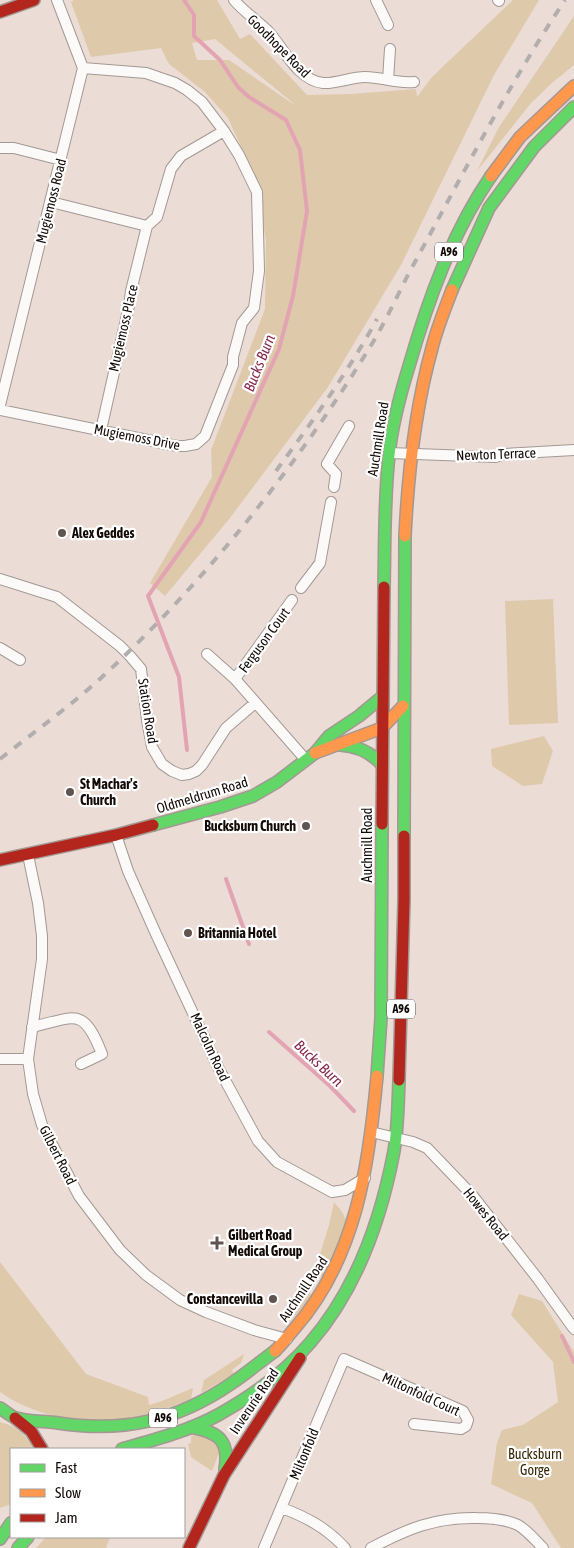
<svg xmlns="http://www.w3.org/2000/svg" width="574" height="1548" font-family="'Asap Condensed',sans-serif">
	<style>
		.green { fill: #dfc9ab; fill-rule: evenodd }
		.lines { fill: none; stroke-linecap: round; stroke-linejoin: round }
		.stream { stroke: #e2a4b2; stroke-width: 4 }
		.street-casing { stroke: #a39893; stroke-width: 12 }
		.fast-casing { stroke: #a39893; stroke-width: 14 }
		.slow-casing { stroke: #a39893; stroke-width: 14 }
		.jam-casing { stroke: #a39893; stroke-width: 14 }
		.street { stroke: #fcfaf9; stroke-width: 10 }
		.fast { stroke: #63d668; stroke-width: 11 }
		.slow { stroke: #ff974d; stroke-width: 11 }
		.jam { stroke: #b3261e; stroke-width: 11 }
		.rail { stroke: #b2aead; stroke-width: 4; stroke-dasharray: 9 9; stroke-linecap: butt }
		.poi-dot { fill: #5f544f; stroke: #fff; stroke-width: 2 }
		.labels { text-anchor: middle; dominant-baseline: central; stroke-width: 4.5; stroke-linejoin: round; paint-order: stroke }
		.shield { fill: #fff; stroke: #5a5451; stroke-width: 1 }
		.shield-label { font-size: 12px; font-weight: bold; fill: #130a07 }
		.street-label { font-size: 14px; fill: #130a07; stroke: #fff }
		.poi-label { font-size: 14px; font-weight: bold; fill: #130a07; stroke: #fff; text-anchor: start }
		.park-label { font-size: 14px; fill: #372706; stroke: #fff }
		.water-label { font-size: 15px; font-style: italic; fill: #87274a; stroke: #fff }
	</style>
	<rect width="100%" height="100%" fill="#ebdcd6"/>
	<path class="green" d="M74 0H217L240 39 250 34 307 95 351 94 416 89 417 97 432 77 513 0H539L494 75 401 265 328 387 230 518 165 596 150 583 212 477 211 450 265 309 266 240 254 175 228 118 205 92 169 64 161 48 91 57 71 2ZM215 39 293 103V104L229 60H197L192 43Z
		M574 16V65L552 83 531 103 477 171 499 127Z
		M553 599 558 723 509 725 505 601Z
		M544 736 553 751 542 784 523 786 492 766 491 749Z
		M334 1202C338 1207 344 1213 345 1219 348 1231 329 1265 323 1276L313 1277 329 1225Z
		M0 1262 86 1374 148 1397 149 1405 162 1401 193 1388 191 1399C168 1408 143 1417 118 1420 78 1424 32 1415 0 1392Z
		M307 1289 312 1295 303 1307 288 1324Z
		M519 1294 542 1301 574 1352V1548H561L532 1503 491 1484 497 1443 502 1430 523 1425 558 1402 553 1362 511 1315Z
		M244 1354 241 1363 232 1370 234 1374 201 1393 204 1380Z
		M0 1422C16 1426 26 1434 33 1449H11V1504L0 1508Z
		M198 1434 206 1435 221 1448 212 1471 191 1457 188 1444 191 1443V1436Z
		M46 1537H110L106 1548H36Z"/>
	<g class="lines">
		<path class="stream" d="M184 0 194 15V36L220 60 238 87 249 97 286 120 300 150 307 211 293 296 279 349 201 522 148 596 179 677 187 750
			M226 879 249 944
			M269 1032 330 1086 354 1111
			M562 1336 574 1362"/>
		<g class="street-casing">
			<path id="street" d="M234 0C244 12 257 20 268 31 284 48 297 80 323 83 336 84 351 77 365 77 382 77 397 84 414 82
				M376 0 388 25
				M498 0 499 1
				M388 80 390 49
				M0 148H14L61 160
				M51 202 147 226
				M0 405 83 68 57 0
				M0 410 177 446H185L196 444 205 436 233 365V357L242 323 254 308 259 271 257 192 239 155 224 131 202 102 187 90 175 83 146 73 83 68
				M101 430 129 306 131 291 147 226 157 217 171 169 181 156 224 131
				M389 453 496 457 504 454 574 450
				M334 487 336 474 327 464 349 426
				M0 579 57 597 120 646 130 656 141 669 147 720 152 747 162 764 172 771 182 775 189 774 196 771 202 765 226 728 255 703
				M301 588 320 563 331 502
				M0 648 20 660
				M207 654 235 679 306 760
				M235 679 292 600
				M116 835 128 871 156 934 219 1069 258 1141 277 1162 332 1192 345 1190 365 1178
				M28 855 38 903 42 936V959L28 1059 33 1094 42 1125 79 1196 120 1250 146 1275 180 1300 206 1312 254 1330 287 1339
				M32 1027C76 1017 83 1006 102 1054L81 1064
				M0 1059H28
				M371 1132 413 1142 427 1148 473 1196 538 1279 574 1329
				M282 1508C306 1517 327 1528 345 1548
				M264 1548 344 1359 463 1411 468 1420 466 1426 461 1429 414 1424
				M371 1548C407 1529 435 1517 477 1518 491 1518 505 1519 518 1525 528 1531 535 1540 543 1548"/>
		</g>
		<g class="fast-casing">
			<path id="fast" d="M452 290 489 208 534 147 574 107
				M384 587C385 543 384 499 389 455 392 425 400 395 409 366 428 300 452 233 491 176
				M340 745C357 746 371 752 382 765
				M153 825 220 807 253 796 277 782 315 753 329 736 359 716 382 697
				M404 836 405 536
				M377 1076 381 1018 382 824
				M0 1408C5 1411 10 1416 16 1418 29 1422 45 1421 58 1423 123 1433 177 1421 232 1383 247 1373 261 1361 275 1351
				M191 1427C218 1432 230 1440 225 1469
				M122 1449C153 1440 189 1431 218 1415 252 1396 285 1372 310 1343 356 1290 381 1220 394 1151 398 1128 398 1104 399 1080
				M0 1539 11 1523
				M18 1548 28 1537"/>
		</g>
		<g class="slow-casing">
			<path id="slow" d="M491 176 520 137 574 86
				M405 536C408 473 415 409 432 348 437 328 445 309 452 290
				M315 753 382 728 403 706
				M275 1351C282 1344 288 1336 295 1328 356 1258 369 1166 377 1076"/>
		</g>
		<g class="jam-casing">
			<path id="jam" d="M0 12 34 0
				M382 824 384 587
				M0 860 116 835 153 825
				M399 1080 404 900V836
				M15 1418 31 1431 42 1449
				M189 1548 224 1475 300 1358"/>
		</g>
		<use href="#street" class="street"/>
		<use href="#fast" class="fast"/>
		<use href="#slow" class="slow"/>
		<use href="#jam" class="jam"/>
		<path class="rail" d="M276 471C312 422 348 372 377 319
			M0 759C34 732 69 707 101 678 204 583 297 466 370 347 385 323 397 296 410 271 460 180 507 87 565 0"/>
	</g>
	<g class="poi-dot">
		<circle cx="62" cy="533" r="5"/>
		<circle cx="70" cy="792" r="5"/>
		<circle cx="306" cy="826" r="5"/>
		<circle cx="188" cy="933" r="5"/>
		<path d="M214.5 1235.5h5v5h5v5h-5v5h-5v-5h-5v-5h5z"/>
		<circle cx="273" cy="1299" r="5"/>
	</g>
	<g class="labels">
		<g class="shield">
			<rect x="435" y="242.5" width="28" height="19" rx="4"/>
			<rect x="387" y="999.5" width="28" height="19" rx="4"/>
			<rect x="149" y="1408.5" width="28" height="19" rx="4"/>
		</g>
		<g class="shield-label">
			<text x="449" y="252">A96</text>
			<text x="401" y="1009">A96</text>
			<text x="163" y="1418">A96</text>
		</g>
		<g class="street-label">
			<text transform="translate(279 46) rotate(45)">Goodhope Road</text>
			<text transform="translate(51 201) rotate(-76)">Mugiemoss Road</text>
			<text transform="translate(123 328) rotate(-77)">Mugiemoss Place</text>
			<text transform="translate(137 437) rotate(11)">Mugiemoss Drive</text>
			<text transform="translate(378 439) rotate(-81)">Auchmill Road</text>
			<text transform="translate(496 454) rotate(-2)">Newton Terrace</text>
			<text transform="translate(264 640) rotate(-54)">Ferguson Court</text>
			<text transform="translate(148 711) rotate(81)">Station Road</text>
			<text transform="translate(202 795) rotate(-17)">Oldmeldrum Road</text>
			<text transform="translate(367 845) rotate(-90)">Auchmill Road</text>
			<text transform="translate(210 1047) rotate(65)">Malcolm Road</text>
			<text transform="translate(58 1155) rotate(63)">Gilbert Road</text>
			<text transform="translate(486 1214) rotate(51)">Howes Road</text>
			<text transform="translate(303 1289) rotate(-56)">Auchmill Road</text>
			<text transform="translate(421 1394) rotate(25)">Miltonfold Court</text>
			<text transform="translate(254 1401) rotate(-56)">Inverurie Road</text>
			<text transform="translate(304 1454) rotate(-67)">Miltonfold</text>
		</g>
		<g class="poi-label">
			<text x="72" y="533">Alex Geddes</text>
			<text x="80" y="784">St Machar's<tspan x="80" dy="16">Church</tspan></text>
			<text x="296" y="826" text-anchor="end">Bucksburn Church</text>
			<text x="198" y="933">Britannia Hotel</text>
			<text x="228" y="1235">Gilbert Road<tspan x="228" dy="16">Medical Group</tspan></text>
			<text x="263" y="1299" text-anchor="end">Constancevilla</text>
		</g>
		<g class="park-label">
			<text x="535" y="1454">Bucksburn<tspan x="535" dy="16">Gorge</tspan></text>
		</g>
		<g class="water-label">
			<text transform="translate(259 363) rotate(-68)">Bucks Burn</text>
			<text transform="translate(319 1063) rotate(43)">Bucks Burn</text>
		</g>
	</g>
	<rect x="10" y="1448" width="175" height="90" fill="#ffffff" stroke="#a19d9c"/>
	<rect x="20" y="1464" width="25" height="8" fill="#63d668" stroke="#a19d9c"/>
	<text x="55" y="1473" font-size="15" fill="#130a07">Fast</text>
	<rect x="20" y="1489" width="25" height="8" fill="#ff974d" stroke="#a19d9c"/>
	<text x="55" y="1498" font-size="15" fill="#130a07">Slow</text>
	<rect x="20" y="1514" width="25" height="8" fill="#b3261e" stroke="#a19d9c"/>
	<text x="55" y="1523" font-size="15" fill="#130a07">Jam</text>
</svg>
